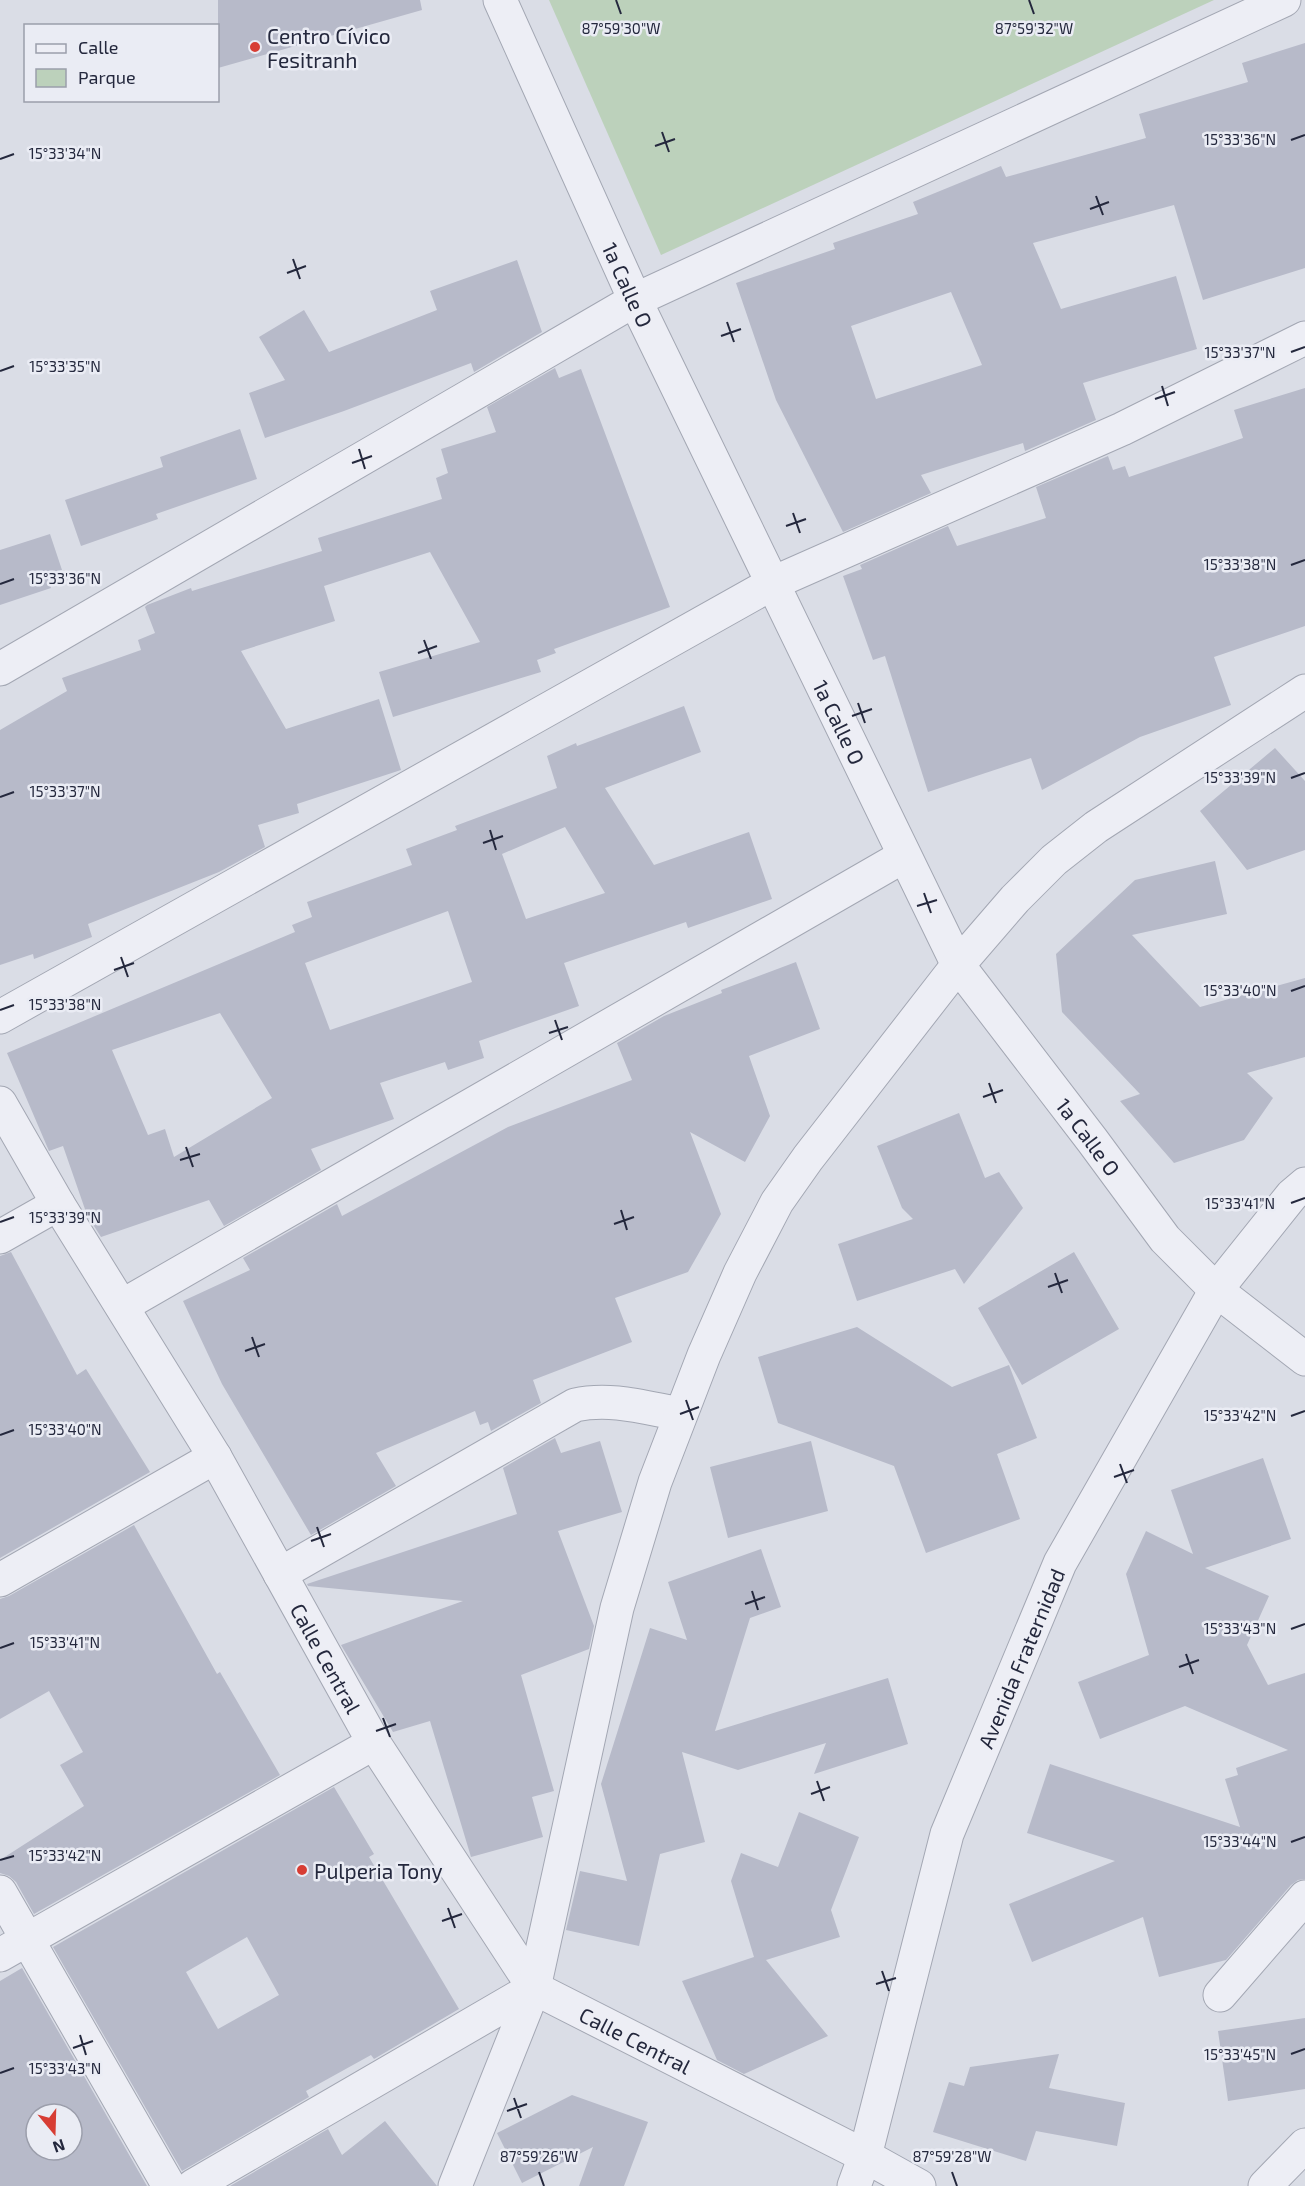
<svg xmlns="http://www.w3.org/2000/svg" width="1305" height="2186" font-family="'Exo 2',sans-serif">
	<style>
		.green { fill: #bcd1bb }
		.building { fill: #b7bac9; fill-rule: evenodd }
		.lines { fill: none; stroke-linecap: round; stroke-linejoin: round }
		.minor-casing { stroke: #a3a7b3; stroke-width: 35 }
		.minor { stroke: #edeef5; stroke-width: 33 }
		.ticks { fill: none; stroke: #24283d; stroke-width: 2 }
		.poi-dot { fill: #d73d34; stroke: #eaecf4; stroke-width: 2 }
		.labels { text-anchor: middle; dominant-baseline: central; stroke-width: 5; stroke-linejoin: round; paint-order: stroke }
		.poi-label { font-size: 21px; fill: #24283d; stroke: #eaecf4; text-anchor: start }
		.street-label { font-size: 21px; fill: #24283d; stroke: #eaecf4 }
		.ticks-label { font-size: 15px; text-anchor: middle; fill: #24283d; stroke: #eaecf4; stroke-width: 5; stroke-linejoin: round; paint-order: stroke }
	</style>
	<rect width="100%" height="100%" fill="#dadde6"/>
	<path class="green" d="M549 0H1214L661 255Z"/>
	<path class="building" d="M218 0H420L422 10 218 68Z
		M1305 43V268L1203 300 1174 205 1033 243 1061 309 1176 276 1197 349 1083 383 1096 420 1025 451 1023 443 921 475 931 493 843 532 776 400 736 283 835 249 833 243 918 214 913 202 1001 166 1006 177 1146 138 1139 114 1248 82 1242 63ZM951 292 982 365 876 399 851 326Z
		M517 260 542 332 474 372 471 363 344 411 265 438 249 393 285 380 259 337 304 310 329 352 437 310 430 291Z
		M555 368 559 378 581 369 670 607 554 649 556 653 537 660 541 672 393 717 379 672 480 642 430 552 324 586 335 621 241 651 286 729 379 699 401 770 297 804 299 813 258 825 265 847 219 872 88 924 92 937 34 959 33 954 0 965V730L67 691 62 678 141 650 138 640 155 633 145 607 147 605 191 588 192 591 322 551 318 538 442 499 436 478 448 473 441 449 496 432 487 407Z
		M1305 388V626L1214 657 1231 705 1140 737 1042 790 1031 758 928 792 885 656 873 660 843 576 862 569 860 565 948 526 957 546 1046 518 1036 487 1108 456 1113 470 1125 466 1129 477 1243 438 1234 410Z
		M240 429 257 479 156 514 158 519 81 546 65 500 163 467 160 457Z
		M50 534 62 570 47 575 51 588 0 605V550Z
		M684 706 701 752 605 788 654 865 749 832 772 899 688 928 686 922 564 963 579 1006 479 1041 484 1058 448 1070 445 1062 380 1083 394 1119 311 1149 321 1170 224 1226 209 1200 101 1237 87 1215 63 1146 49 1151 7 1053 295 932 292 925 312 917 307 902 412 865 406 849 457 830 455 826 557 788 547 756 576 743 577 746ZM565 827 605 893 526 919 502 854ZM448 911 472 982 330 1030 305 963ZM220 1013 272 1098 174 1157 165 1129 148 1135 112 1050Z
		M1275 748 1305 781V850L1247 870 1200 811Z
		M1215 861 1227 914 1132 935 1200 1007 1305 978V1057L1247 1073 1273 1098 1244 1140 1174 1163 1120 1101 1140 1094 1062 1012 1056 954 1135 880Z
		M796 962 820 1029 749 1056 770 1116 745 1162 690 1132 721 1214 688 1272 615 1298 632 1342 533 1380 541 1403 491 1431 488 1422 480 1425 475 1411 376 1453 396 1486 311 1535 222 1384 183 1301 250 1270 243 1258 337 1204 342 1216 508 1127 632 1080 617 1043 664 1016 722 993 721 990Z
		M959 1113 985 1178 999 1172 1023 1208 964 1284 955 1269 857 1301 838 1244 913 1219 902 1208 877 1146Z
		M11 1252 77 1375 86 1369 150 1472 0 1558V1256Z
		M1074 1252 1119 1329 1022 1385 978 1308Z
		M857 1327 952 1387 1009 1365 1037 1438 997 1454 1020 1519 926 1553 894 1466 778 1423 758 1357Z
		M555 1438 561 1453 600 1441 622 1512 558 1531 594 1626 589 1649 521 1675 554 1791 532 1797 543 1837 471 1857 430 1721 393 1732 341 1645 463 1601 308 1586 307 1584 517 1514 503 1468Z
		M811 1441 828 1511 728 1538 710 1467Z
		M1263 1458 1291 1539 1205 1568 1269 1596 1247 1645 1268 1685 1305 1673V1879L1298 1880 1291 1885 1226 1960 1159 1977 1143 1917 1032 1962 1009 1904 1115 1861 1027 1833 1050 1764 1240 1827 1225 1779 1238 1775 1236 1768 1288 1750 1185 1706 1100 1739 1078 1682 1149 1655 1126 1574 1146 1531 1193 1554 1171 1490Z
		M134 1525 217 1674 220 1672 280 1775 34 1914 16 1882 9 1876 0 1873V1860L84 1806 60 1765 83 1752 49 1691 0 1719V1599L9 1596Z
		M761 1549 781 1607 750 1618 715 1731 888 1678 908 1744 814 1774 826 1743 738 1770 682 1752 705 1842 660 1854 639 1946 566 1930 580 1871 627 1881 601 1784 650 1628 687 1640 668 1582Z
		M334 1787 374 1854 369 1857 459 2009 374 2059 371 2055 306 2091 309 2097 182 2171 53 1947ZM247 1937 279 1995 218 2029 186 1972Z
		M799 1812 859 1837 831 1910 840 1937 766 1960 828 2036 744 2074 717 2060 682 1981 754 1957 731 1881 741 1853 778 1867Z
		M22 1968 147 2186H0V1981ZM36 2114H72V2150H36Z
		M1305 2018V2089L1228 2101 1218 2031Z
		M1059 2054 1049 2088 1125 2103 1117 2146 1036 2131 1026 2161 933 2132 949 2082 964 2086 970 2067Z
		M572 2095 648 2122 624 2186H579L593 2147 522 2183 497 2133Z
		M385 2121 437 2186H230L328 2129 342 2155Z"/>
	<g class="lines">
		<g class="minor-casing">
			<g id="minor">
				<path id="s1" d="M500 0 635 300 958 965 1092 1140 1165 1239 1216 1290 1305 1359"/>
				<path d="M0 669 635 300 1284 0"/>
				<path d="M0 1017 773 583 1122 429 1305 338"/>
				<path id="s2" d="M0 1103 58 1204 215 1457 374 1743 534 1988 865 2156 919 2186"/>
				<path d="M0 1237 58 1204"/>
				<path d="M122 1306 904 856"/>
				<path d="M280 1574 575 1405C611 1397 646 1408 680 1414"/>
				<path d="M0 1580 215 1457"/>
				<path d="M0 1892 169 2186"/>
				<path d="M0 1955 374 1743"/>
				<path d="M1220 1995 1305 1897"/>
				<path d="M193 2186 534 1988"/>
				<path d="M455 2186 534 1988 617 1608 655 1482 704 1355 740 1273 777 1202 808 1158 958 965 1015 899 1054 860 1096 827 1305 691"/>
				<path id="s3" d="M854 2186 865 2156 947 1834 1060 1563 1216 1290 1292 1195 1305 1184"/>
				<path d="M1265 2186 1305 2145"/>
			</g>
		</g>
		<use href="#minor" class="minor"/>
	</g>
	<path class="ticks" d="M616 0 621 14M1029 0 1034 14M662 132 669 152M1291 140 1305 135M655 146 675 139M0 159 14 154M1096 196 1103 215M1090 209 1109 202M293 259 300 279M287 273 306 266M727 322 734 342M721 336 741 329M1291 352 1305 347M0 371 14 366M1162 386 1168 406M1155 399 1175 392M359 449 365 469M352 463 372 456M793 513 800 533M786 526 806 519M1291 565 1305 560M0 584 14 579M424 640 431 659M418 653 437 646M858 703 865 723M852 716 872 709M1291 778 1305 773M0 797 14 792M490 830 496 850M483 843 503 836M924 893 931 913M917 906 937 900M121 957 128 977M114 970 134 963M1291 991 1305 986M0 1010 14 1005M555 1020 562 1040M549 1033 568 1027M989 1083 996 1103M983 1097 1003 1090M186 1147 193 1167M180 1160 200 1154M1291 1203 1305 1198M621 1210 627 1230M0 1222 14 1217M614 1224 634 1217M1055 1273 1062 1293M1048 1287 1068 1280M252 1337 259 1357M245 1351 265 1344M686 1400 693 1420M680 1414 699 1407M1291 1416 1305 1411M0 1435 14 1430M1120 1464 1127 1483M1114 1477 1134 1470M317 1527 324 1547M311 1541 331 1534M752 1591 758 1610M745 1604 765 1597M1291 1629 1305 1624M0 1648 14 1643M1186 1654 1193 1674M1179 1667 1199 1660M383 1718 390 1737M376 1731 396 1724M817 1781 824 1801M811 1794 830 1787M1291 1842 1305 1837M0 1860 14 1856M448 1908 455 1928M442 1921 462 1914M882 1971 889 1991M876 1984 896 1978M80 2035 86 2055M73 2048 93 2041M1291 2054 1305 2049M0 2073 14 2068M514 2098 521 2118M507 2111 527 2104M539 2172 544 2186M952 2172 957 2186"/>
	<g class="poi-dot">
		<circle cx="255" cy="47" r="6"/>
		<circle cx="302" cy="1870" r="6"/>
	</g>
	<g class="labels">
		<g class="poi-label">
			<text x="267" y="35">Centro Cívico<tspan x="267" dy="24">Fesitranh</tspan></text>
			<text x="314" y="1870">Pulperia Tony</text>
		</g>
		<g class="street-label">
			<text stroke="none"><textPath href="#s1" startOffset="312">1a Calle O</textPath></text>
			<text stroke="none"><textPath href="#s1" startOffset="798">1a Calle O</textPath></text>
			<text stroke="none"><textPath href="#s1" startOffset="1284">1a Calle O</textPath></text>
			<text stroke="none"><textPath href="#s2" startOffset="644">Calle Central</textPath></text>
			<text stroke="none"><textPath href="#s3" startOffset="555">Avenida Fraternidad</textPath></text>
			<text stroke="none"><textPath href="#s2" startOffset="1148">Calle Central</textPath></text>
		</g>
	</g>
	<g class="ticks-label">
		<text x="621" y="34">87°59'30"W</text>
		<text x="1034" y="34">87°59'32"W</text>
		<text x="1240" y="145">15°33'36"N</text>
		<text x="65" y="159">15°33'34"N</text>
		<text x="1240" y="358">15°33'37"N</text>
		<text x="65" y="372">15°33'35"N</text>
		<text x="1240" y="570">15°33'38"N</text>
		<text x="65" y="584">15°33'36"N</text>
		<text x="1240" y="783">15°33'39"N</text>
		<text x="65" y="797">15°33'37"N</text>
		<text x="1240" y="996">15°33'40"N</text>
		<text x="65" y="1010">15°33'38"N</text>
		<text x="1240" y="1209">15°33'41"N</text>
		<text x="65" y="1223">15°33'39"N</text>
		<text x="1240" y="1421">15°33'42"N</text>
		<text x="65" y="1435">15°33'40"N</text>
		<text x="1240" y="1634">15°33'43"N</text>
		<text x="65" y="1648">15°33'41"N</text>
		<text x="1240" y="1847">15°33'44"N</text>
		<text x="65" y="1861">15°33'42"N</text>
		<text x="1240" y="2060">15°33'45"N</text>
		<text x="65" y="2074">15°33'43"N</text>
		<text x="539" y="2162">87°59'26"W</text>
		<text x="952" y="2162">87°59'28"W</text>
	</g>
	<rect x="24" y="24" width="195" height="78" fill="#eaecf4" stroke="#9b9eab" stroke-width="1.5"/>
	<rect x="36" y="44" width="30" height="9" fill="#edeef5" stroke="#9b9eab" stroke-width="1.5"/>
	<text x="78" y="54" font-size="18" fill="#24283d">Calle</text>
	<rect x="36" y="69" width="30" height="18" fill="#bcd1bb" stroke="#9b9eab" stroke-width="1.5"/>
	<text x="78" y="84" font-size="18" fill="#24283d">Parque</text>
	<g transform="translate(54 2132) rotate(161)"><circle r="28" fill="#eaecf4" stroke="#9b9eab" stroke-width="1.5"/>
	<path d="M0-4.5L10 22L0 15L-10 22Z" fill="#d73d34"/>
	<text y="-9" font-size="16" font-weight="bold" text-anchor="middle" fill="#24283d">N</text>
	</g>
</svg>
